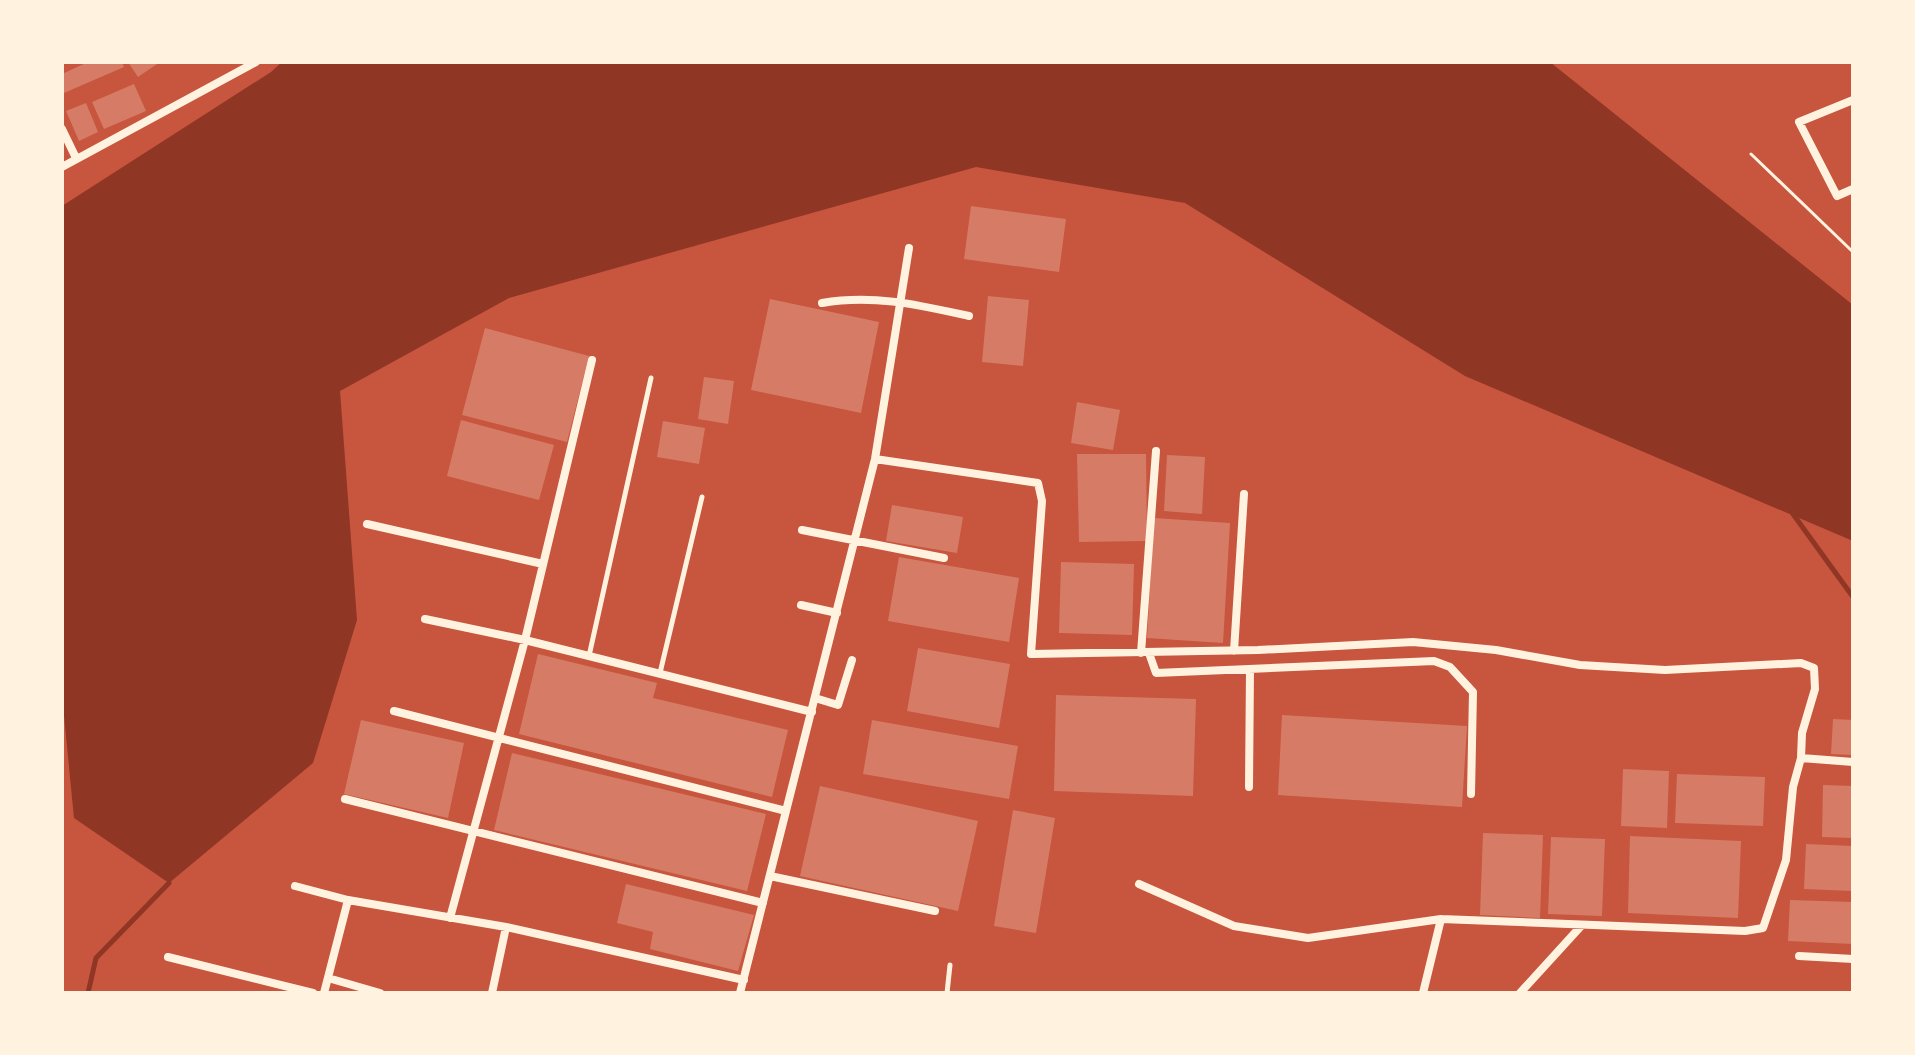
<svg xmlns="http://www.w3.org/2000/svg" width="1915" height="1055" font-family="'IBM Plex Sans',sans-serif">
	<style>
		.water { fill: #8f3625 }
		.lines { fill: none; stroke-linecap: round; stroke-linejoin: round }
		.stream { stroke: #8f3625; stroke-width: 5 }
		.building { fill: #d67c66 }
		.path { stroke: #fff3e0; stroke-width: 3 }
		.service { stroke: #fff3e0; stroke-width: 5 }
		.minor { stroke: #fff3e0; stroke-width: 8 }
	</style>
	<rect width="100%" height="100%" fill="#c8553d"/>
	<path class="water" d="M282 62H1550L1853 305V541L1465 376 1185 203 976 167 509 298 340 391 357 620 313 763 169 883 74 818 62 695V206L271 72Z"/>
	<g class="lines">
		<path class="stream" d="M1793 514 1853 597
			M88 993 96 958 169 883"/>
	</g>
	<path class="building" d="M88 62H122L124 67 64 93 62 74Z
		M128 62H160L138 77Z
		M134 84 146 111 104 129 92 102Z
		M86 103 98 132 79 141 66 111Z
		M971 206 1066 219 1059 272 964 259Z
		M988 296 1029 300 1023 366 982 362Z
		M770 299 879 322 861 413 751 390Z
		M485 328 589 356 567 442 462 415Z
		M704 377 734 381 728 424 698 419Z
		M1077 402 1120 410 1113 450 1071 443Z
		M461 420 554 445 539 500 447 476Z
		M663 421 705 428 699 464 657 457Z
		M1077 454H1146L1147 541 1079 542Z
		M1167 455 1205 457 1202 514 1164 511Z
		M892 505 963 517 957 553 886 541Z
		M1154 518 1230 523 1223 643 1147 638Z
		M899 557 1019 578 1009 642 888 621Z
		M1061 562 1134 564 1132 635 1059 633Z
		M918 648 1010 664 999 728 907 711Z
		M538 654 657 683 653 698 788 730 772 797 519 734Z
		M1056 695 1196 699 1193 796 1054 791Z
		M1282 715 1467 726 1462 807 1278 795Z
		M1833 719 1853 720V755L1831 754Z
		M361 720 464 743 448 818 344 794Z
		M872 720 1018 746 1009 799 863 774Z
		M512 753 766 814 747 891 494 830Z
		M1623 769 1669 771 1667 828 1621 826Z
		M1677 774 1765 777 1763 826 1675 823Z
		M1823 785 1853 786V838L1822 837Z
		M820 786 978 821 958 911 800 876Z
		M1013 810 1055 818 1036 933 994 926Z
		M1483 833 1543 835 1540 918 1480 915Z
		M1630 836 1741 841 1738 918 1628 913Z
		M1551 837 1605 839 1602 916 1548 914Z
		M1806 844 1853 846V891L1804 889Z
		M626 884 754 915 738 971 650 949 653 932 617 923Z
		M1790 900 1853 902V944L1788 941Z"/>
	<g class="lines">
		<path class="path" d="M1751 154 1853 252"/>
		<path class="service" d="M589 656 651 378
			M660 673 702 497
			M947 993 950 965"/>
		<path class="minor" d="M1853 100 1799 122 1837 196 1853 189
			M62 129 76 158
			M62 167 256 62
			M822 303C873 294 919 305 969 316
			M875 459 1038 483 1042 501 1031 654 1258 650 1413 642 1496 650 1580 665 1665 670 1801 663 1814 668 1815 689 1802 733 1801 758 1793 787 1786 860 1763 928 1745 931 1441 919 1308 938 1234 926 1139 884
			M367 524 543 564
			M802 530 944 558
			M801 605 837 613
			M425 619 525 640 812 712
			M1234 651 1244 494
			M1141 653 1156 451
			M1149 653 1156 673 1434 661 1450 667 1473 692 1471 794
			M815 698 838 705 852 660
			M394 711 786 811
			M1801 758 1853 762
			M1249 787 1250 669
			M345 799 763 903
			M770 876 935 911
			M295 886 348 900 506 927 744 980
			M450 918 525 640 592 360
			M1799 956 1853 959
			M168 957 313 993
			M328 978 380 993
			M324 993 348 900
			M492 993 506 927
			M740 993 875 459 909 248
			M1423 993 1441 919
			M1520 993 1582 925"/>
	</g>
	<rect width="1915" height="1055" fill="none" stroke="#fff3e0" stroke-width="128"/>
</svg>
